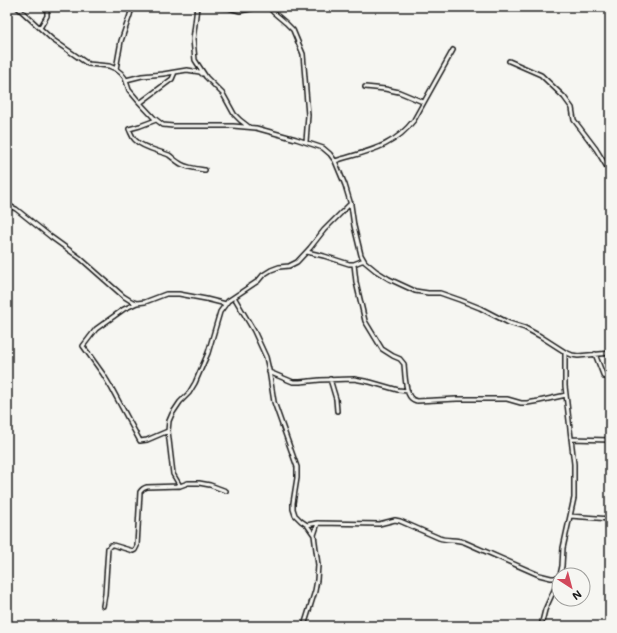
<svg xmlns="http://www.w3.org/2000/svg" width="617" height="633" font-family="Mali,sans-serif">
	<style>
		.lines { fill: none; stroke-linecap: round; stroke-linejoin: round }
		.street-casing { stroke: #1c1c1c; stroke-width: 6 }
		.street { stroke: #f6f6f2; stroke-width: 3 }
	</style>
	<rect width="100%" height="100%" fill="#f6f6f2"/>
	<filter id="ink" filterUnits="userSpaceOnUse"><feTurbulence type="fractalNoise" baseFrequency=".025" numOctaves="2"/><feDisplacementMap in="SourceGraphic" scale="8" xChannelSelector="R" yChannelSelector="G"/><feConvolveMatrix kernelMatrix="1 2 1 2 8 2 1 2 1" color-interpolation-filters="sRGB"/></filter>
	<g filter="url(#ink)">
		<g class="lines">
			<g class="street-casing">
				<path id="street" d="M17 7 53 40 88 64 109 66 116 69 121 73 125 78 129 90 140 103 154 118 163 125 173 126H233L256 128 296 139 323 148 330 154 335 161 345 185 351 205 354 226 361 255 365 262 376 271 389 279 415 291 428 293H440L460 300 480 308 509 323 525 328 540 336 565 352 572 355 578 356 610 353
					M197 7 194 32 193 39 195 60 206 77 223 94 234 114 240 120 249 127
					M217 7 229 8 240 11 250 9 257 7
					M269 7 273 12 286 23 293 30 303 54 308 115 306 142
					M40 28 47 16V7
					M509 61 541 75 564 97 572 108 574 120 596 149 610 172
					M116 69 121 41 130 15 132 7
					M126 80 142 76 163 74 187 70 200 72 202 74
					M365 87 385 89 399 92 423 102
					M140 103 172 79 175 72
					M156 120 140 126 129 129C131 133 132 137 135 140 143 148 159 151 169 155 173 158 177 162 181 164 188 168 198 169 205 170
					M335 161C367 151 393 148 414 120L453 50
					M7 205 16 209 51 237 80 258 123 296 131 301 137 303 145 302 166 294H179L206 299 226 304
					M307 252 324 256 349 264H354L364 260
					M354 264 356 282 365 321 382 349 393 356 400 359 404 364C405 373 405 392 411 398 413 400 414 400 417 401L457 399H507L521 403H527L539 401 566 395
					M234 297 254 331 266 357 269 370 274 402 297 467V478L293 503V509L295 515 301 521 307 525 314 535 318 565 317 580 315 591 304 626
					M137 303 124 309 96 329 83 346 103 374 112 389 140 441 147 440 168 431
					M595 354 604 377
					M269 372 293 382H300L320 380 354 379 370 382 398 390 408 391
					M330 379 336 399 337 411
					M571 439 610 440
					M180 486 173 474 168 431 169 421 172 414 180 402 189 393 195 383 208 353 220 312 228 301 258 281 263 275 271 270 279 267 289 266 297 262 310 248 324 230 351 203
					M570 516 610 519
					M307 525 317 523 379 524 395 520 400 521 439 538C447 541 456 539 464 542L539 575 551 578H559
					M314 535 318 523
					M560 575 562 566 563 548 574 498V464L565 386V352
					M103 606 105 594 108 548 111 545H113L133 551 135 550 137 546 140 492C142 489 143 488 147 487L180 486 188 483H199L210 485 226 491
					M541 626 545 610 559 579"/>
			</g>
			<use href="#street" class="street"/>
		</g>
	</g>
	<rect width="617" height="633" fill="none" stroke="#f6f6f2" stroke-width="24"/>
	<rect x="12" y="12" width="593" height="609" fill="none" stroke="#1c1c1c" stroke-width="1.5" filter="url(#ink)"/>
	<g transform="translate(571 587) rotate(144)"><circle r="19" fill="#f6f6f2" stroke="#9f9f9c"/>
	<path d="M0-3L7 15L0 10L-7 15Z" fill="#d1495b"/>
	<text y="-6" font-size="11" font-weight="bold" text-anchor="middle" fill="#1c1c1c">N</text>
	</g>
</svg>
